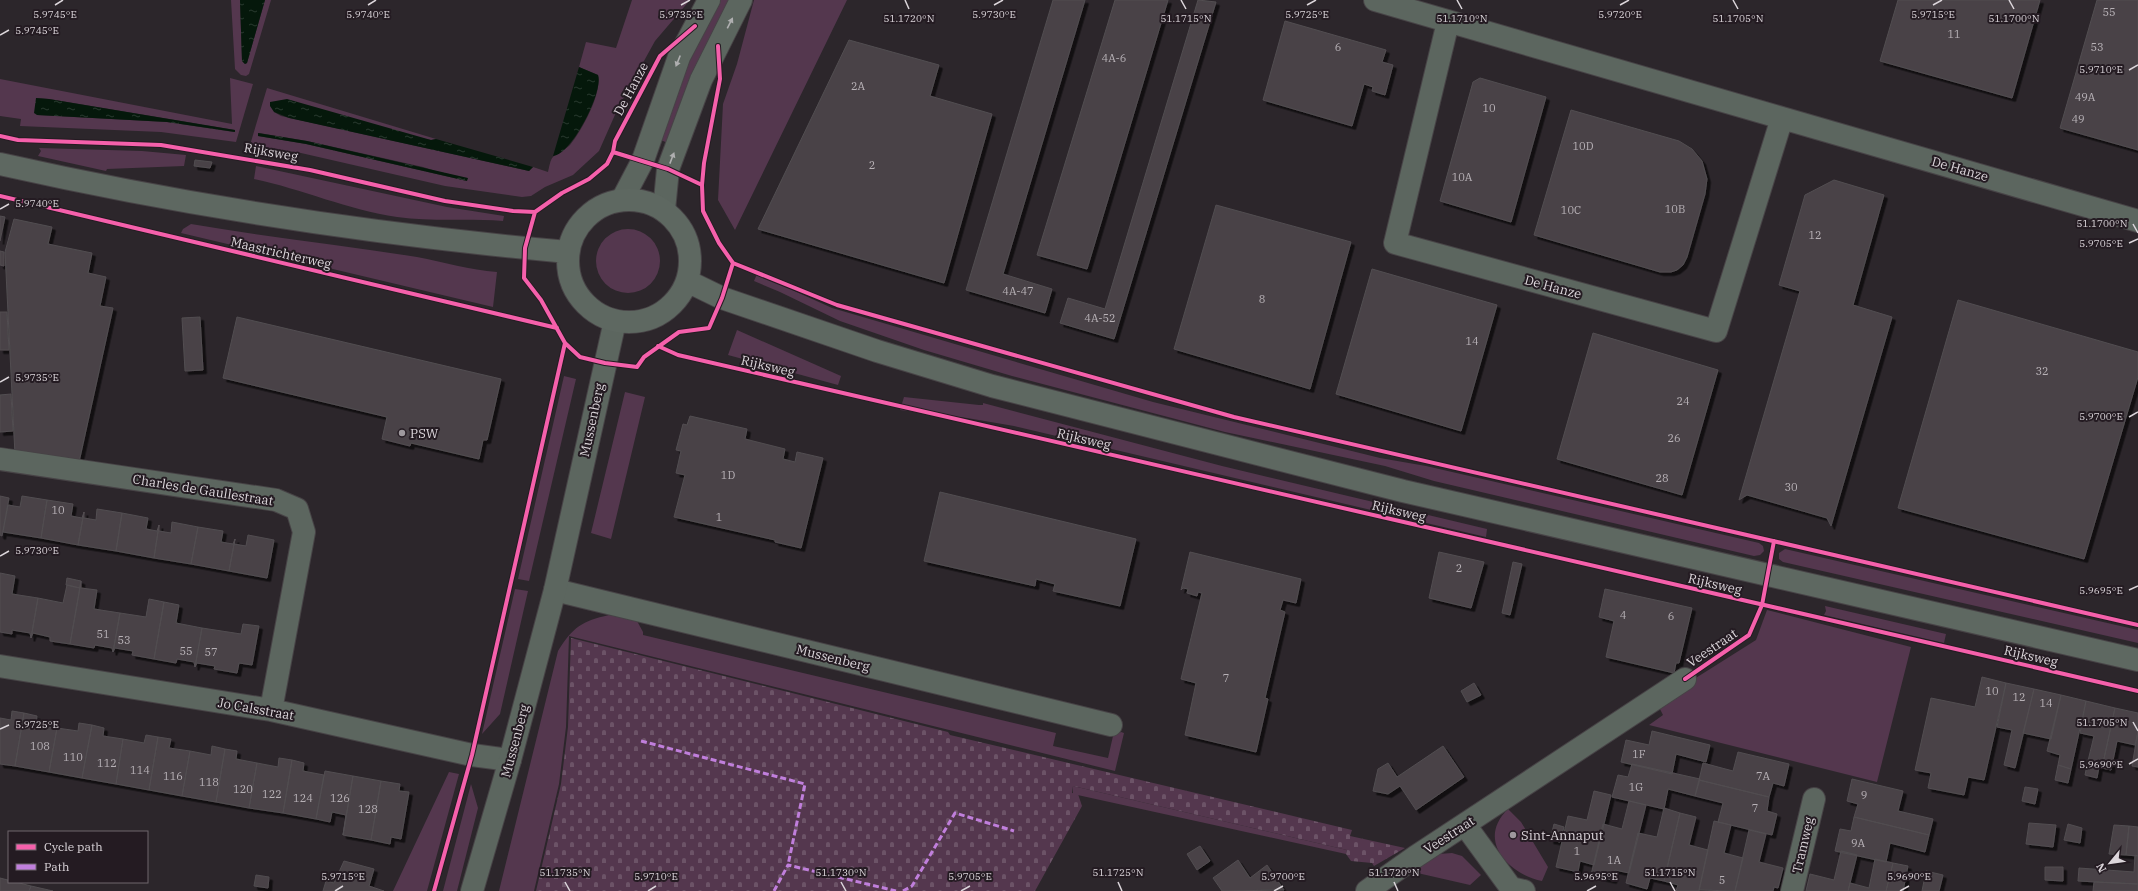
<svg xmlns="http://www.w3.org/2000/svg" width="2138" height="891" font-family="'IBM Plex Serif',serif">
	<style>
		.grass { fill: #54374e; fill-rule: evenodd }
		.cemetery { fill: url(#cemetery-stones) }
		.water { fill: url(#water-ripples) }
		.building { fill: #484347; stroke: #524d51; filter: url(#shadow) }
		.lines { fill: none; stroke-linecap: round; stroke-linejoin: round }
		.minor-casing { stroke: #474346; stroke-width: 24 }
		.tertiary-casing { stroke: #474346; stroke-width: 24 }
		.secondary-casing { stroke: #474346; stroke-width: 24 }
		.minor { stroke: #5c665f; stroke-width: 22 }
		.tertiary { stroke: #5c665f; stroke-width: 22 }
		.secondary { stroke: #5e6861; stroke-width: 22 }
		.quiet { stroke: #c07fdc; stroke-width: 3; stroke-dasharray: 6 3; stroke-linecap: butt }
		.cycleway-casing { stroke: #241b22; stroke-width: 6 }
		.cycleway { stroke: #f560ab; stroke-width: 4 }
		.oneway { fill: #afafb0 }
		.ticks { fill: none; stroke: #dcd6db; stroke-width: 1.5 }
		.poi-dot { fill: #9e989d; stroke: #241b22; stroke-width: 1.5 }
		.labels { text-anchor: middle; dominant-baseline: central; stroke-width: 4; stroke-linejoin: round; paint-order: stroke }
		.number-label { font-size: 11px; fill: #b7b1b6 }
		.street-label { font-size: 13px; fill: #dcd6db; stroke: #241b22 }
		.poi-label { font-size: 13px; fill: #dcd6db; stroke: #241b22; text-anchor: start }
		.ticks-label { font-size: 10px; text-anchor: middle; fill: #dcd6db; stroke: #241b22; stroke-width: 4; stroke-linejoin: round; paint-order: stroke }
	</style>
	<defs>
		<pattern id="cemetery-stones" width="16" height="16" patternUnits="userSpaceOnUse"><rect width="16" height="16" fill="#54374e"/><path d="M2 7V4a2 2 0 0 1 4 0v3zM10 15v-3a2 2 0 0 1 4 0v3z" fill="#6c5367"/></pattern>
		<pattern id="water-ripples" width="26" height="14" patternUnits="userSpaceOnUse"><rect width="26" height="14" fill="#05180b"/><path d="M2 4q2-2 4 0t4 0M15 11q2-2 4 0t4 0" fill="none" stroke="#29392e"/></pattern>
		<filter id="shadow"><feDropShadow dx="3.5" dy="3.5" stdDeviation="0" flood-color="#0009"/></filter>
	</defs>
	<rect width="100%" height="100%" fill="#2c262b"/>
	<path class="grass" d="M231 0H240L242 61 245 64 247 63 265 0H271L249 74 246 76 241 75 235 69Z
		M632 0H690L655 41 618 108 599 151 573 175 545 187 531 196 522 197 445 186 301 153 250 145 267 88 436 139 431 140 274 112 281 116 529 171 533 167 548 172C549 168 550 160 553 157 556 153 565 150 570 145 582 130 602 94 598 75L579 67 586 42 616 48ZM259 133 307 141 423 167 467 181 306 144 258 136Z
		M721 0H732L668 143 658 139 675 90Z
		M754 0H847L735 230 718 200 723 104 737 64Z
		M230 78 253 84 236 142 161 132 20 126 21 119 0 116V79L232 124ZM36 98 49 99 235 130 234 132 167 122 37 115Z
		M39 148 142 151 186 155 184 166 107 169 106 171 38 156 41 151Z
		M256 166 447 207 504 216 503 221C468 218 432 222 397 217 348 210 302 189 254 179Z
		M191 224C266 237 342 245 417 257 444 262 470 270 497 272L493 307 181 233 183 229Z
		M596 261a32 32 0 1 1 64 0a32 32 0 1 1-64 0Z
		M757 274 832 308 1153 402 1380 458 1426 466 1759 543 1763 546 1764 551 1760 555 1754 556 1434 481 1385 466 1225 432 1012 376 924 350 840 321 780 292 754 281Z
		M737 330 841 376 838 385 728 355Z
		M564 376 576 379 529 581 518 579Z
		M625 392 645 397 611 539 591 533Z
		M904 397 979 405H983V403L1222 466 1487 529 1486 537 1014 426 967 418 900 410Z
		M1785 549 2138 630V643L1783 562 1779 559V553Z
		M515 589 528 591 500 714 482 734Z
		M1825 606 1946 634 1944 643 1824 615 1826 611Z
		M1767 610 1911 647 1877 782 1649 725 1663 715 1659 707 1691 681 1756 640Z
		M609 615 637 621 643 632V635L1056 733 1053 746 1108 758 1113 736 1121 732 1124 733 1115 771 569 636 566 727 559 784 534 891H499L558 651C573 627 582 621 609 615Z
		M449 772 459 774 427 891H393Z
		M471 784 478 808 457 891H443Z
		M1073 786 1347 850 1346 854 1073 794Z
		M1508 809 1521 822 1548 867 1542 881C1508 874 1476 840 1508 809Z
		M1452 853 1462 856 1481 875 1470 885 1413 872 1439 854Z"/>
	<path class="cemetery" d="M571 638 948 732 950 735 1352 830 1350 836 1405 848 1374 866 1372 863 1351 861 1346 854 1347 850 1073 786 1072 793 1078 794 1082 806 1035 891H536L561 784 568 727Z"/>
	<path class="water" d="M240 0H265L247 63 245 64 242 61Z
		M579 67 598 75C604 91 571 156 553 156Z
		M36 98 49 99 235 130V132L167 122 37 115 34 113Z
		M287 99 431 140 436 139 533 167 529 171 289 118 274 112 270 106V102Z
		M258 133 307 141 468 178 467 181 306 144 258 136Z"/>
	<path class="building" d="M1053 0H1085L1003 274 1052 289 1045 313 966 290Z
		M1115 0H1168L1087 269 1037 255Z
		M1198 0 1216 2 1114 339 1060 323 1068 298 1105 309Z
		M1898 0H2040L2012 98 1880 61Z
		M2097 0H2138V150L2060 128Z
		M1285 21 1386 50 1382 62 1393 65 1385 95 1372 91 1373 87 1364 84 1352 126 1263 100Z
		M849 40 939 65 930 96 992 114 944 283 758 229Z
		M1480 78 1546 97 1511 222 1440 201 1473 82Z
		M1571 110 1679 141 1692 149 1702 161 1707 179 1705 194 1687 257 1683 265 1677 270 1671 272H1660L1534 235Z
		M195 160 212 162 210 168 194 166Z
		M1834 180 1884 195 1853 305 1892 317 1831 526 1827 518 1747 495 1739 500 1800 291 1779 285 1805 195Z
		M1216 205 1351 242 1310 389 1174 349Z
		M0 216 5 217 0 241Z
		M14 219 52 227 48 244 92 253 88 273 106 277 100 306 113 308 79 462 15 455 5 252Z
		M0 251 4 252V266L0 265Z
		M1372 269 1497 305 1461 431 1336 394Z
		M1958 300 2138 352V377L2084 559 1898 508Z
		M0 312H7L9 350H0Z
		M200 317 203 370 185 371 182 318Z
		M237 317 501 379 487 440H483L479 459 411 443 410 446 382 439 387 417 223 378Z
		M1593 333 1718 370 1682 495 1557 459Z
		M11 394 13 431 0 432V395Z
		M690 416 747 429 745 439 785 449 783 459 795 462 797 452 823 458 801 548 775 542V540L674 517 685 475 676 473 681 451 676 450 683 424 687 425Z
		M940 492 1136 539 1120 606 1053 591 1055 584 1036 579 1035 586 924 561Z
		M0 496 9 498 2 536 0 535Z
		M22 496 47 500 41 538 3 532 8 505 20 507Z
		M47 500 73 504 71 516 82 518 84 512 78 545 41 538Z
		M97 509 122 513 116 551 78 545 84 512V518L96 520Z
		M122 513 148 518 146 529 157 531 159 525 154 558 116 551Z
		M172 522 198 527 191 564 154 558 159 525V531L171 533Z
		M198 527 223 531 221 542 233 544 235 539 229 571 191 564Z
		M248 535 274 540 267 578 229 571 235 539 234 544 246 546Z
		M1190 552 1301 579 1296 603 1283 600 1280 610 1285 612 1265 698 1268 699 1256 752 1185 735 1196 683 1181 679 1202 593 1198 592 1197 596 1187 593 1188 589 1183 588 1181 590Z
		M1439 552 1484 562 1471 608 1429 598Z
		M1513 562 1522 564 1510 615 1502 613Z
		M0 573 15 576 12 594 38 598 31 638 30 633 12 630V634L0 632Z
		M67 578 81 581 80 588 66 585Z
		M81 581V588L97 590 94 609 120 613 113 652 112 648 95 645 94 648 70 644Z
		M67 585 80 588 70 644 50 641V637L33 633 31 638 38 598 63 603Z
		M1605 589 1692 608 1679 663H1676L1674 673 1606 657 1614 621 1599 617Z
		M149 599 164 602 154 659 132 655 133 651 115 648 113 652 120 613 146 617Z
		M164 602 179 605 176 623 202 628 195 667 194 662 177 659 176 663 154 659Z
		M243 624 259 626 252 665 239 663 237 673 214 669 215 666 197 663 195 667 202 628 241 634Z
		M1982 677 2006 683 1984 780 1968 777 1964 795 1928 788 1931 773 1915 770 1931 698 1975 707Z
		M1474 683 1481 695 1467 702 1461 691Z
		M2006 683 2034 689 2015 768 2004 765 2012 730 1997 727Z
		M2034 689 2061 695 2051 739 2023 733Z
		M2061 695 2086 701 2071 769 2058 765 2060 755 2047 751Z
		M2086 701 2115 708 2102 768 2087 765 2094 736 2080 733Z
		M2115 708 2138 713V731L2135 745 2117 741 2111 770 2102 768Z
		M12 711 24 713 15 766 0 764V718L11 720Z
		M24 713 37 716 36 724 57 728 49 772 15 766Z
		M79 723 92 725 82 778 49 772 57 728 78 731Z
		M92 725 104 728 103 736 123 739 116 784 82 778Z
		M1652 731 1710 745 1706 762 1676 754 1672 774 1621 762 1626 740 1649 745Z
		M2138 731V767L2132 766Z
		M146 735 158 737 149 790 116 784 123 739 144 743Z
		M158 737 171 739 169 748 190 751 182 796 149 790Z
		M212 746 225 749 216 802 182 796 190 751 211 755Z
		M1443 746 1464 777 1416 810 1400 786 1388 794 1373 791 1378 769 1388 763 1397 777Z
		M225 749 237 751 236 759 257 763 249 808 216 802Z
		M1738 752 1789 764 1784 786 1773 783 1769 797 1699 780 1703 763 1733 771Z
		M279 758 292 760 283 813 249 808 257 763 278 767Z
		M292 760 304 763 303 771 324 775 316 819 283 813Z
		M1632 764 1700 779 1695 796 1668 789 1664 809 1612 797 1618 775 1628 777Z
		M2058 765 2071 769 2068 783 2055 780Z
		M2087 765 2099 767 2097 778 2085 775Z
		M325 771 353 776 343 835 346 815 332 812 330 822 316 819Z
		M353 776 381 781 371 840 343 835Z
		M1852 779 1903 791 1898 811 1933 819 1929 835 1854 817 1858 804 1847 801Z
		M1699 780 1769 797 1767 811 1777 814 1772 835 1718 822 1723 803 1695 796Z
		M381 781 400 784 399 791 409 792 401 839 391 837 390 844 371 840Z
		M2025 787 2038 789 2035 804 2022 801Z
		M1594 791 1611 795 1594 865 1580 861 1578 872 1556 867 1568 816 1587 820Z
		M1629 801 1646 805 1629 873 1615 870 1613 880 1591 875 1603 824 1622 829Z
		M1664 808 1680 813 1664 881 1650 878 1647 889 1626 883 1638 833 1657 837Z
		M1680 813 1696 817 1689 845 1708 850 1699 891H1676L1678 885 1664 881Z
		M1854 817 1929 835 1925 852 1890 843 1886 862 1835 851 1840 829 1851 831Z
		M1714 821 1731 825 1724 853 1743 858 1735 891 1699 890Z
		M2029 823 2056 825 2053 847 2026 844Z
		M1554 824 1564 827 1560 842 1550 840Z
		M2068 824 2082 828 2080 843 2064 840Z
		M2114 825 2129 826 2126 855 2109 854Z
		M2129 826 2138 827V856L2126 855Z
		M1749 830 1766 834 1759 862 1783 868 1778 888 1774 887 1773 891H1735Z
		M1200 846 1210 861 1197 870 1187 854Z
		M1841 851 1857 855 1848 891H1806L1810 874 1834 880Z
		M2135 855 2138 856V884L2078 881 2079 868 2134 872Z
		M1875 859 1893 863 1886 891H1848L1850 883 1869 888Z
		M1238 860 1250 878 1267 865 1284 890 1222 891 1213 878Z
		M344 861 374 869 369 886 384 891H323L326 881 334 883Z
		M1893 863 1908 866 1903 891H1886Z
		M2045 867H2063V881L2045 880Z
		M1926 871 1943 875 1939 891H1922Z
		M256 875 269 877 268 888 254 886Z
		M0 878 31 886 29 891H0Z
		M2094 882 2138 884V891H2093Z
		M31 886 53 891H29Z"/>
	<g class="lines">
		<g class="minor-casing">
			<path id="minor" d="M1375 0 1782 118 1716 331 1395 243 1448 22
				M1782 118 2138 221
				M622 200 643 160 679 57 709 0
				M664 210 668 169 701 80 741 0
				M0 459 276 500 297 509 304 532 271 710
				M555 590 1111 725
				M0 666 271 710 472 755 510 760
				M1465 825 1511 888 1524 891
				M1367 891 1415 857 1685 679
				M1792 891 1814 799"/>
		</g>
		<g class="tertiary-casing">
			<path id="tertiary" d="M472 891 510 760 555 590 615 321"/>
		</g>
		<g class="secondary-casing">
			<path id="secondary" d="M0 164C187 206 377 235 568 252
				M568 261a61 61 0 1 1 122 0a61 61 0 1 1-122 0Z
				M687 281 722 298 877 351 992 386 1403 491 2138 660"/>
		</g>
		<use href="#minor" class="minor"/>
		<use href="#tertiary" class="tertiary"/>
		<use href="#secondary" class="secondary"/>
		<path class="quiet" d="M641 741 805 784 788 865
			M774 891 788 865 896 891
			M903 891 912 886 955 813 1014 831"/>
		<g class="cycleway-casing">
			<path id="cycleway" d="M0 136 18 140 161 145 310 170 445 201 513 211 535 212 562 193 589 179 607 164 613 152 668 169 702 185 703 211 719 243 733 263 837 305 1234 417 2138 625
				M613 152 615 141 660 56 695 26
				M702 185 704 163 720 79 718 46
				M0 196 557 328
				M535 212 525 248 524 278 541 300 565 343 580 357 605 363 637 367 644 357 679 332 709 328 722 298 733 263
				M658 346 678 355 2138 691
				M1685 679 1749 635 1762 605 1774 541
				M434 891 472 755 565 343"/>
		</g>
		<use href="#cycleway" class="cycleway"/>
	</g>
	<defs><path id="oneway-solid" d="M-6-.8H1V-3.2L6.5 0L1 3.2V.8H-6Z"/></defs>
	<g class="oneway">
		<use href="#oneway-solid" transform="translate(730 23) rotate(-63)"/>
		<use href="#oneway-solid" transform="translate(678 61) rotate(112)"/>
		<use href="#oneway-solid" transform="translate(672 158) rotate(-69)"/>
	</g>
	<path class="ticks" d="M905 0 909 9M1181 0 1186 9M1457 0 1462 9M1733 0 1738 9M2009 0 2014 9M55 5 63 0M368 5 376 0M681 5 690 0M994 5 1003 0M1307 5 1316 0M1620 5 1629 0M1933 5 1942 0M0 35 9 30M2129 70 2138 65M0 209 9 204M2133 224 2138 233M2129 243 2138 239M0 382 9 377M2129 417 2138 412M0 556 9 551M2129 590 2138 586M2133 722 2138 731M0 729 9 725M2129 764 2138 759M565 882 570 891M841 882 846 891M1118 882 1122 891M1394 882 1398 891M1670 882 1675 891M335 891 343 886M648 891 656 886M961 891 970 886M1274 891 1283 886M1587 891 1596 886M1900 891 1909 886"/>
	<g class="poi-dot">
		<circle cx="402" cy="433" r="4"/>
		<circle cx="1513" cy="835" r="4"/>
	</g>
	<g class="labels">
		<g class="number-label">
			<text x="2109" y="12">55</text>
			<text x="1954" y="34">11</text>
			<text x="1338" y="47">6</text>
			<text x="2097" y="47">53</text>
			<text x="1114" y="58">4A-6</text>
			<text x="858" y="86">2A</text>
			<text x="2085" y="97">49A</text>
			<text x="1489" y="108">10</text>
			<text x="2078" y="119">49</text>
			<text x="1583" y="146">10D</text>
			<text x="872" y="165">2</text>
			<text x="1462" y="177">10A</text>
			<text x="1675" y="209">10B</text>
			<text x="1571" y="210">10C</text>
			<text x="1815" y="235">12</text>
			<text x="1018" y="291">4A-47</text>
			<text x="1262" y="299">8</text>
			<text x="1100" y="318">4A-52</text>
			<text x="1472" y="341">14</text>
			<text x="2042" y="371">32</text>
			<text x="1683" y="401">24</text>
			<text x="1674" y="438">26</text>
			<text x="728" y="475">1D</text>
			<text x="1662" y="478">28</text>
			<text x="1791" y="487">30</text>
			<text x="58" y="510">10</text>
			<text x="719" y="517">1</text>
			<text x="1459" y="568">2</text>
			<text x="1623" y="615">4</text>
			<text x="1671" y="616">6</text>
			<text x="103" y="634">51</text>
			<text x="124" y="640">53</text>
			<text x="186" y="651">55</text>
			<text x="211" y="652">57</text>
			<text x="1226" y="678">7</text>
			<text x="1992" y="691">10</text>
			<text x="2019" y="697">12</text>
			<text x="2046" y="703">14</text>
			<text x="40" y="746">108</text>
			<text x="1639" y="754">1F</text>
			<text x="73" y="757">110</text>
			<text x="107" y="763">112</text>
			<text x="140" y="770">114</text>
			<text x="173" y="776">116</text>
			<text x="1763" y="776">7A</text>
			<text x="209" y="782">118</text>
			<text x="1636" y="787">1G</text>
			<text x="243" y="789">120</text>
			<text x="272" y="794">122</text>
			<text x="1864" y="795">9</text>
			<text x="303" y="798">124</text>
			<text x="340" y="798">126</text>
			<text x="1755" y="808">7</text>
			<text x="368" y="809">128</text>
			<text x="1858" y="843">9A</text>
			<text x="1577" y="851">1</text>
			<text x="1614" y="860">1A</text>
			<text x="1722" y="880">5</text>
		</g>
		<g class="street-label">
			<text transform="translate(631 89) rotate(-62)">De Hanze</text>
			<text transform="translate(271 152) rotate(10)">Rijksweg</text>
			<text transform="translate(1960 169) rotate(16)">De Hanze</text>
			<text transform="translate(281 253) rotate(13)">Maastrichterweg</text>
			<text transform="translate(1553 287) rotate(15)">De Hanze</text>
			<text transform="translate(768 366) rotate(13)">Rijksweg</text>
			<text transform="translate(592 420) rotate(-78)">Mussenberg</text>
			<text transform="translate(1084 439) rotate(13)">Rijksweg</text>
			<text transform="translate(203 490) rotate(9)">Charles de Gaullestraat</text>
			<text transform="translate(1399 511) rotate(13)">Rijksweg</text>
			<text transform="translate(1715 584) rotate(13)">Rijksweg</text>
			<text transform="translate(1712 648) rotate(-34)">Veestraat</text>
			<text transform="translate(2031 656) rotate(13)">Rijksweg</text>
			<text transform="translate(833 658) rotate(14)">Mussenberg</text>
			<text transform="translate(256 709) rotate(10)">Jo Calsstraat</text>
			<text transform="translate(515 741) rotate(-75)">Mussenberg</text>
			<text transform="translate(1449 835) rotate(-33)">Veestraat</text>
			<text transform="translate(1803 845) rotate(-77)">Tramweg</text>
		</g>
		<g class="poi-label">
			<text x="410" y="433">PSW</text>
			<text x="1521" y="835">Sint-Annaput</text>
		</g>
	</g>
	<g class="ticks-label">
		<text x="681" y="18">5.9735°E</text>
		<text x="1307" y="18">5.9725°E</text>
		<text x="55" y="18">5.9745°E</text>
		<text x="368" y="18">5.9740°E</text>
		<text x="994" y="18">5.9730°E</text>
		<text x="1620" y="18">5.9720°E</text>
		<text x="1933" y="18">5.9715°E</text>
		<text x="909" y="22">51.1720°N</text>
		<text x="1186" y="22">51.1715°N</text>
		<text x="1462" y="22">51.1710°N</text>
		<text x="1738" y="22">51.1705°N</text>
		<text x="2014" y="22">51.1700°N</text>
		<text x="37" y="34">5.9745°E</text>
		<text x="2101" y="73">5.9710°E</text>
		<text x="37" y="207">5.9740°E</text>
		<text x="2102" y="227">51.1700°N</text>
		<text x="2101" y="247">5.9705°E</text>
		<text x="37" y="381">5.9735°E</text>
		<text x="2101" y="420">5.9700°E</text>
		<text x="37" y="554">5.9730°E</text>
		<text x="2101" y="594">5.9695°E</text>
		<text x="2102" y="726">51.1705°N</text>
		<text x="37" y="728">5.9725°E</text>
		<text x="2101" y="768">5.9690°E</text>
		<text x="565" y="876">51.1735°N</text>
		<text x="841" y="876">51.1730°N</text>
		<text x="1118" y="876">51.1725°N</text>
		<text x="1394" y="876">51.1720°N</text>
		<text x="1670" y="876">51.1715°N</text>
		<text x="343" y="880">5.9715°E</text>
		<text x="656" y="880">5.9710°E</text>
		<text x="970" y="880">5.9705°E</text>
		<text x="1283" y="880">5.9700°E</text>
		<text x="1596" y="880">5.9695°E</text>
		<text x="1909" y="880">5.9690°E</text>
	</g>
	<rect x="8" y="831" width="140" height="52" fill="#241b22" stroke="#6e666c"/>
	<rect x="16" y="844" width="20" height="6" fill="#f560ab" stroke="#6e666c"/>
	<text x="44" y="851" font-size="12" fill="#dcd6db">Cycle path</text>
	<rect x="16" y="864" width="20" height="6" fill="#c07fdc" stroke="#6e666c"/>
	<text x="44" y="871" font-size="12" fill="#dcd6db">Path</text>
	<g transform="translate(2110 863) rotate(241)" stroke="#241b22" stroke-width="3" paint-order="stroke">
	<path d="M0-3L7 15L0 10L-7 15Z" fill="#dcd6db"/>
	<text y="-6" font-size="11" font-weight="bold" text-anchor="middle" fill="#dcd6db">N</text>
	</g>
</svg>
